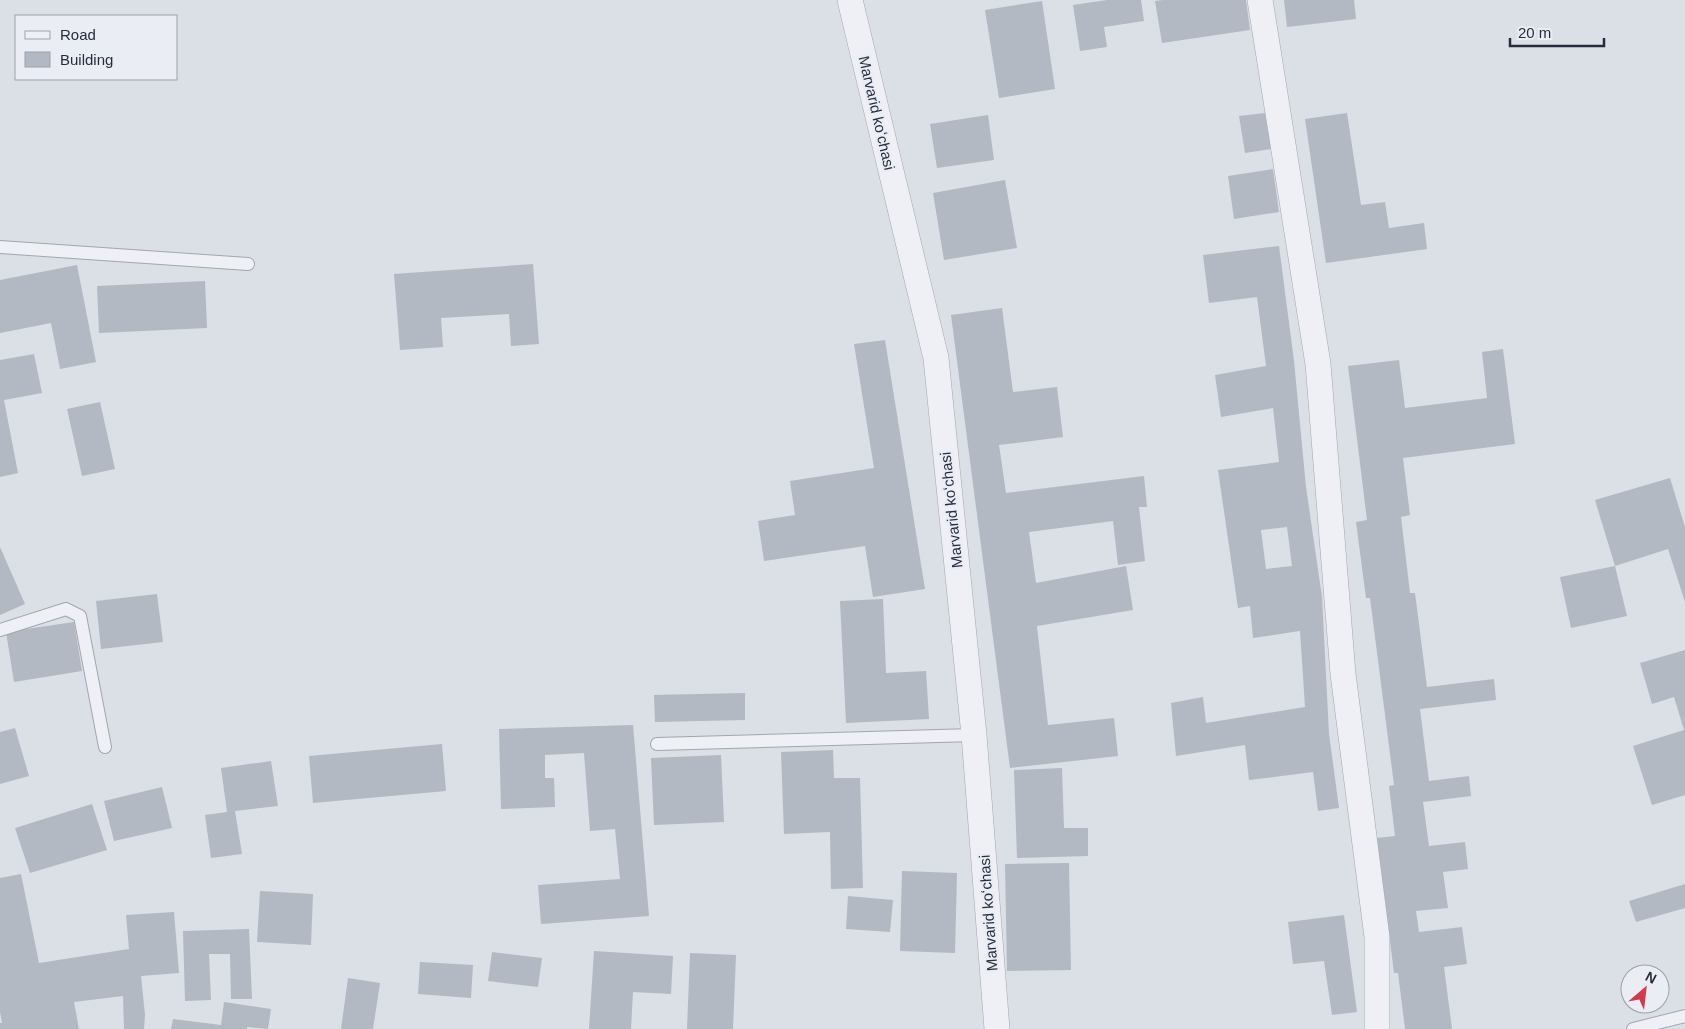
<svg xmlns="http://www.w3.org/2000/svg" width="1685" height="1029" font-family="Arial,sans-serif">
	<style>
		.building { fill: #b2b9c3; fill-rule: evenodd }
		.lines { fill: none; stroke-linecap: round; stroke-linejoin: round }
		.lane-casing { stroke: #a1a6b0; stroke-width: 14 }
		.street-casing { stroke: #a1a6b0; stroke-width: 26 }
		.lane { stroke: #eef0f5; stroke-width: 12 }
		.street { stroke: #eef0f5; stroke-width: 25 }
		.labels { text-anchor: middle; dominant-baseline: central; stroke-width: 5; stroke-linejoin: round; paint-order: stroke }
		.street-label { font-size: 15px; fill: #252d3d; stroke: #eaeef4 }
	</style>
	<rect width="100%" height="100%" fill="#dbdfe6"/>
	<path class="building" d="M1107 0H1141L1144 21 1104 27 1107 47 1080 51 1073 5Z
		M1163 0H1246L1250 30 1162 43 1155 1Z
		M1284 0H1354L1356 19 1287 27Z
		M1042 1 1055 89 999 98 985 10Z
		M1265 113 1271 149 1245 153 1239 116Z
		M1347 113 1361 205 1385 202 1389 228 1424 223 1427 249 1326 263 1305 119Z
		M988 115 994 160 937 168 930 124Z
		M1273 169 1279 212 1234 219 1228 176Z
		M1005 180 1017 248 944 260 933 193Z
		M1279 246 1294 361 1306 487 1322 597 1329 734 1339 808 1318 811 1313 772 1249 780 1245 745 1176 756 1171 703 1203 697 1206 723 1305 707 1300 631 1253 638 1250 606 1238 608 1218 470 1279 462 1273 408 1221 417 1215 375 1266 366 1257 297 1209 303 1203 255ZM1287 527 1292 566 1266 569 1261 530Z
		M533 264 539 344 511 346 509 314 441 318 443 347 400 350 394 274Z
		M77 265 96 362 60 369 51 323 0 333V280Z
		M205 281 207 328 99 333 97 286Z
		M1002 308 1013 392 1057 387 1063 437 999 445 1006 493 1144 476 1147 507H1139L1145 561 1118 565 1113 521 1029 532 1036 583 1126 566 1133 610 1037 626 1048 725 1114 718 1118 756 1010 768 951 315Z
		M885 340 925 589 873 597 865 546 764 561 758 521 795 515 790 481 874 468 854 344Z
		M1503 349 1515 444 1403 458 1410 515 1401 517 1410 593H1415L1427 687 1494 679 1496 700 1420 709 1429 781 1469 776 1471 796 1423 802 1429 846 1465 842 1468 869 1443 872 1448 908 1416 911 1419 932 1462 927 1467 964 1444 967 1452 1029H1405L1398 973H1394L1377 838 1395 836 1389 786 1394 785 1370 598H1366L1356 522 1367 520 1348 366 1399 360 1405 408 1487 398 1482 352Z
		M34 354 42 393 4 400 18 473 0 477V360Z
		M100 402 115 469 82 476 67 409Z
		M1670 478 1685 527V602L1668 549 1615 566 1595 500Z
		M0 547 25 604 0 615Z
		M1615 566 1627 616 1571 628 1560 577Z
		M157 594 163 642 101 649 96 601Z
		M883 599 886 673 926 671 929 719 846 723 840 601Z
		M74 622 82 671 14 682 6 632Z
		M1685 650V795L1652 805 1633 746 1684 730 1674 697 1652 704 1640 663Z
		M745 693V720L655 722 654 695Z
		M633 725 649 916 541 924 538 885 620 879 615 829 590 831 584 753 545 755V778H554L555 807 501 809 499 729Z
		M15 728 29 776 0 784V732Z
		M442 744 446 791 313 803 309 756Z
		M833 750 834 778H860L863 888 831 889 830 832 784 834 781 752Z
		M721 755 724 822 654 825 651 758Z
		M271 761 278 806 235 811 242 854 211 858 205 815 227 812 221 768Z
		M1062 768 1064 828H1088V856L1017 858 1014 770Z
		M162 787 172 828 114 841 104 801Z
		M92 804 107 850 30 873 15 828Z
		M1069 863 1071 970 1007 971 1005 864Z
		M902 871 957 873 955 953 900 951Z
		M21 874 39 963 129 949 126 915 174 912 179 973 141 976 145 1015 144 1029H124L123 996 74 1002 79 1029H0V1023H2L0 1012V878Z
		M1685 884V908L1636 922 1629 901Z
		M260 891 313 894 311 945 257 942Z
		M848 896 893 900 890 932 846 929Z
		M1344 915 1357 1012 1332 1015 1324 961 1293 964 1288 922Z
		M249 929 252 999H231L230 954H209L211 1000 185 1001 183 931Z
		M594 951 673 956 671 994 633 992 631 1029H589Z
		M492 952 542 958 538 987 488 981Z
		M690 953 736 955 733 1029H687Z
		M420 962 473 965 471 998 418 994Z
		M348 978 380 983 373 1029H341Z
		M224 1002 271 1009 268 1029 247 1027V1029H171L173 1019 221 1025Z"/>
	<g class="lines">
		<g class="lane-casing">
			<path id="lane" d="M0 247 248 264
				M0 630 66 609 80 616 105 747
				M657 744 974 735
				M1633 1029 1685 1016"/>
		</g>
		<g class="street-casing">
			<path id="street" d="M850 0 936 358 974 735 997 1029
				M1260 0 1318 364 1343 674 1377 937V1029"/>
		</g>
		<use href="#lane" class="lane"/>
		<use href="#street" class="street"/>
	</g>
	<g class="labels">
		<g class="street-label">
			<text transform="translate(877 113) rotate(77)">Marvarid koʻchasi</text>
			<text transform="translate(951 510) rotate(-96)">Marvarid koʻchasi</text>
			<text transform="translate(988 913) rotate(-94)">Marvarid koʻchasi</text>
		</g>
	</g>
	<rect x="15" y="15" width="162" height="65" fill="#eaeef4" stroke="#9ba1ab"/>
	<rect x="25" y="31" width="25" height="8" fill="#eef0f5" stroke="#9ba1ab"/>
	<text x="60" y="40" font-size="15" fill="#252d3d">Road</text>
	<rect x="25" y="52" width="25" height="15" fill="#b2b9c3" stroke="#9ba1ab"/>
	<text x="60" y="65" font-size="15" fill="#252d3d">Building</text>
	<g transform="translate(1645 989) rotate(28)"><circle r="24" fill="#eaeef4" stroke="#9ba1ab"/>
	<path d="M0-4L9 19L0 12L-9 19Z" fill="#d23a4f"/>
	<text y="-8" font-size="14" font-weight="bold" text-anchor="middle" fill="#252d3d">N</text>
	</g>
	<path d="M1510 38v8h94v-8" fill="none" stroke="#252d3d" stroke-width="2.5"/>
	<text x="1518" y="38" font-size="15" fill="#252d3d" stroke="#eaeef4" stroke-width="4" paint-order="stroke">20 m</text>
</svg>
